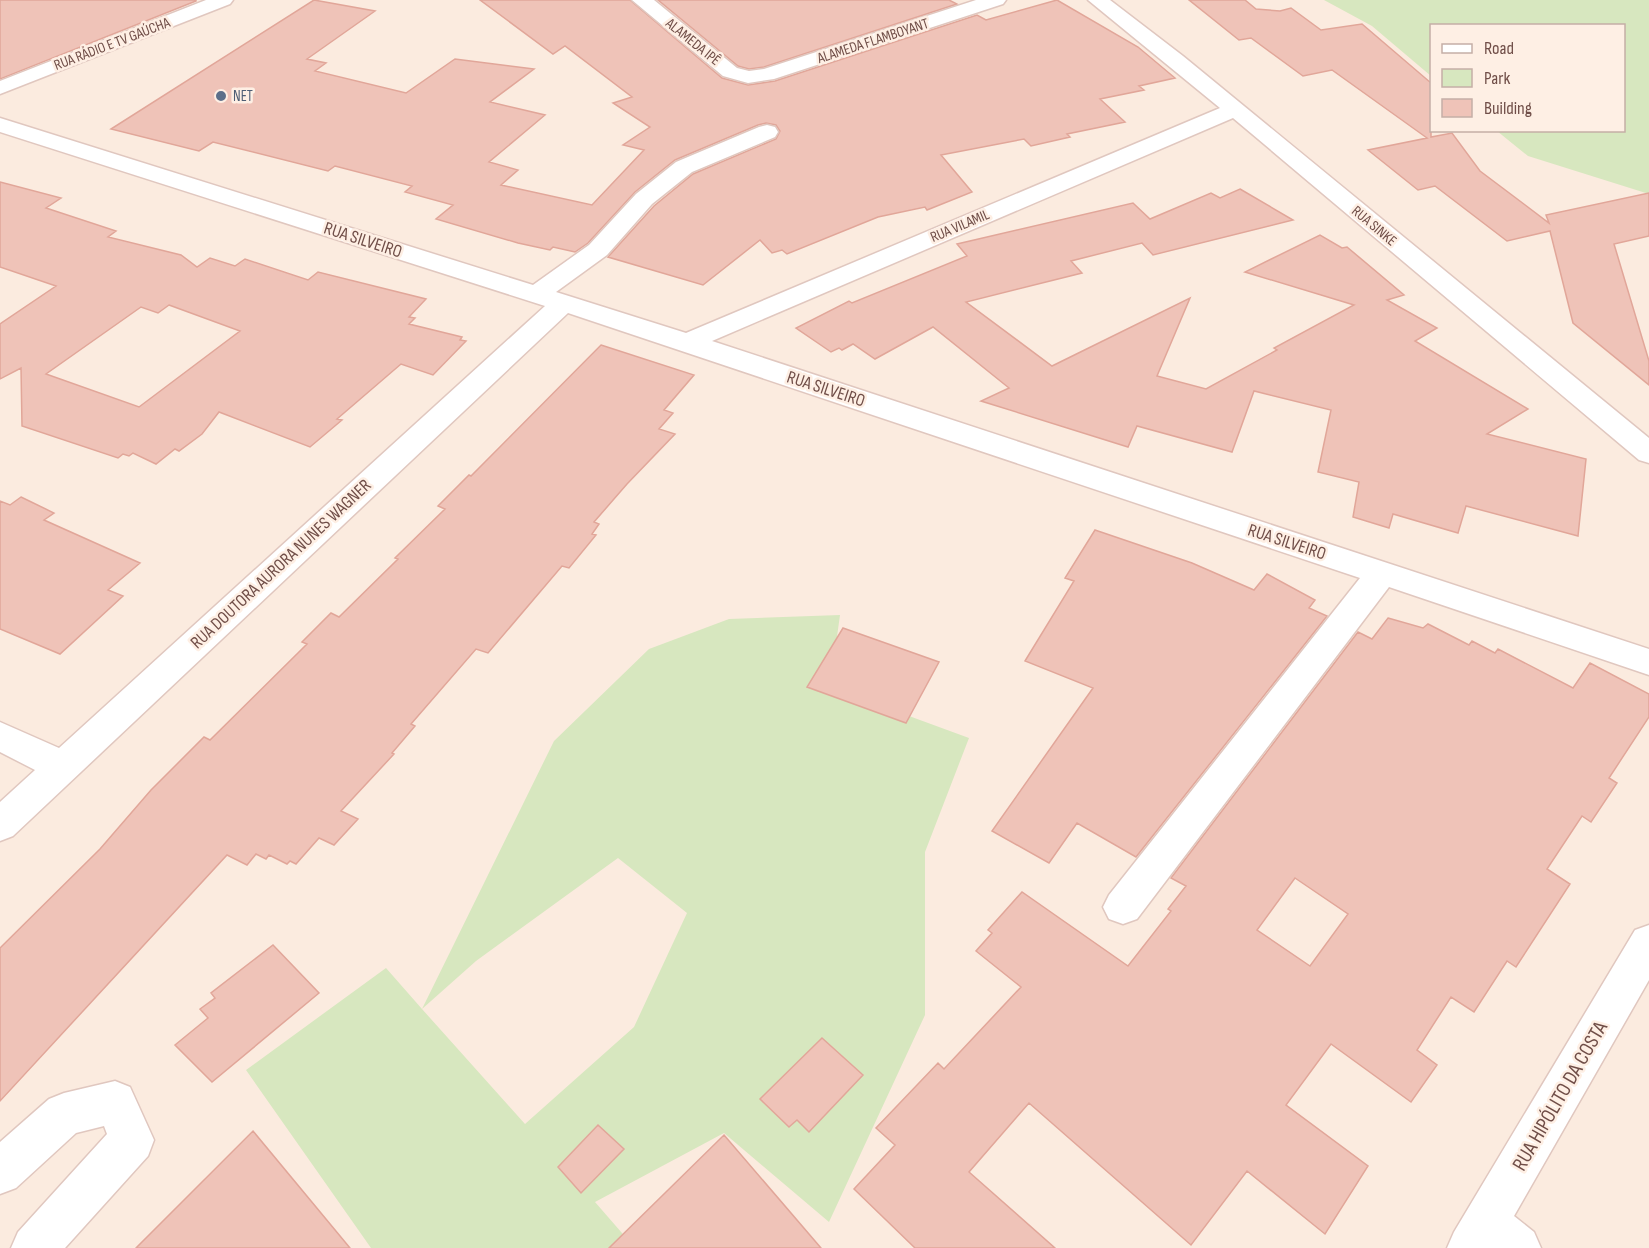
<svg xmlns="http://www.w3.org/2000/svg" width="1649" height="1248" font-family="'Sofia Sans Condensed',sans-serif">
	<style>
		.green { fill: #d7e7bf; fill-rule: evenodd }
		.building { fill: #efc3b8; stroke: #e1a699; stroke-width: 1.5; fill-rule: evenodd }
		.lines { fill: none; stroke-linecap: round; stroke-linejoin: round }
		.minor-casing { stroke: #e0c7bf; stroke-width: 3 }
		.minor { fill: #fff; fill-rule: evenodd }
		.service-dot { fill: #5c6f8a; stroke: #feefe4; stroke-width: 2 }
		.labels { text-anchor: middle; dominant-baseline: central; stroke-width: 5; stroke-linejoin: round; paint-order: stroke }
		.far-street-label { font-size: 15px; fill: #704e48; stroke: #feefe4 }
		.far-service-label { font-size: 15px; fill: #4e5e75; stroke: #feefe4; text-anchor: start }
		.street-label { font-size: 18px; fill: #704e48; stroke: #feefe4 }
		.near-street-label { font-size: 21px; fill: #704e48; stroke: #feefe4 }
	</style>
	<rect width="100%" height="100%" fill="#fbebdf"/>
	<path class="green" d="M1324 0H1649V194L1528 156 1497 131 1624 130V26H1432L1431 76 1372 26Z
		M840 615 830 687 969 738 925 852V1015L829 1222 724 1133 595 1202 635 1248H371L246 1070 386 968 422 1009 554 741 649 649 729 619ZM618 858 687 913 634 1027 525 1124 422 1009 476 961Z"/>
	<path class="building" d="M0 0H196V1L0 79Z
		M314 0 375 11 307 59 326 63 315 71 406 93 455 59 534 69 490 102 545 115 489 162 518 170 501 185 592 205 644 150 623 145 650 127 613 103 632 97 565 46 553 54 480 0H630L722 78 748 85 775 81 977 15 986 20 1057 0 1138 47 1175 78 1139 86 1144 90 1100 99 1125 122 1067 134 1070 137 1031 146 1024 139 941 155 972 192 927 210 925 207 878 217 787 254 782 250 772 253 760 240 703 285 608 257 654 206 693 174 776 139 780 131 776 125 766 123 758 125 675 160 635 192 588 243 575 252 553 247 550 250 518 243 436 219 453 205 405 192 412 186 335 166 328 171 213 142 199 151 111 129Z
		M658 0H949L957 4 764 67 749 69 738 66Z
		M1189 0H1245L1256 9 1280 11 1291 8 1321 30 1362 24 1431 83V137L1452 133 1480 171 1549 223 1546 215 1649 193V236L1614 244 1649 361V385L1573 323 1550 231 1507 241 1435 186 1418 190 1368 150 1427 138 1332 70 1303 76 1251 38 1239 40Z
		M0 182 61 198 46 208 116 231 108 237 181 255 197 267 210 258 235 266 245 259 308 280 318 272 426 299 409 317 415 318 409 324 462 337 460 340 466 341 433 375 401 364 337 419 342 420 310 447 219 412 202 434 179 451 175 449 156 464 133 453 129 456 123 454 118 458 22 426 21 368 0 379V324L56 286 0 267ZM169 305 240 331 139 407 46 374 141 307 158 313Z
		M1240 189 1293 220 1153 255 1142 243 1071 261 1082 273 966 302 1052 366 1190 298 1157 376 1206 389 1277 350 1274 348 1354 305 1245 272 1320 235 1342 248 1347 247 1404 295 1387 300 1437 328 1415 341 1528 409 1487 434 1586 459 1578 536 1466 506 1458 533 1393 514 1389 528 1353 517 1359 482 1318 472 1331 410 1254 391 1232 452 1137 426 1128 447 981 401 1009 388 933 327 875 359 853 344 842 350 839 348 831 352 796 328 849 301 852 303 967 256 957 244 1133 203 1150 219 1211 193 1220 198Z
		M601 345 694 375 664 410 673 413 659 429 675 434 627 484 594 522 599 524 592 534 596 535 569 568 562 566 488 653 476 649 411 724 415 726 392 753 394 754 341 811 358 819 334 845 319 838 296 864 290 861 287 864 269 855 266 859 256 854 247 865 227 855 0 1101V948L100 849 151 790 204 737 210 740 307 644 302 642 331 613 339 617 398 559 395 558 445 509 438 506 469 475 471 476Z
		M21 497 54 513 44 520 140 563 108 590 123 596 60 654 0 629V501L10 505Z
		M1095 530 1192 563 1254 590 1267 574 1315 600 1309 608 1327 616 1136 857 1077 823 1049 863 992 831 1093 688 1025 661 1074 581 1065 578Z
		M1388 618 1423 628 1428 624 1469 645 1472 641 1495 653 1498 649 1573 688 1590 663 1649 694V717L1609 778 1617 783 1591 822 1582 816 1547 869 1570 884 1516 967 1507 961 1474 1012 1451 997 1417 1050 1437 1065 1411 1102 1331 1044 1286 1105 1368 1166 1325 1234 1247 1171 1191 1245 1029 1103 969 1172 1055 1248H915L854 1189 895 1145 876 1128 938 1063 944 1069 1021 987 976 951 992 933 988 930 1022 892 1128 966 1171 911 1168 909 1186 886 1171 878 1358 632 1372 639ZM1295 878 1348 914 1310 966 1257 930Z
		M843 628 939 662 906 723 807 687Z
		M273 945 319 993 212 1082 175 1045 208 1018 200 1009 215 998 211 993Z
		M822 1038 863 1075 809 1132 797 1120 789 1127 760 1099Z
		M598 1125 624 1149 581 1193 558 1167Z
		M253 1131 350 1248H136Z
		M724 1135 821 1248H609Z"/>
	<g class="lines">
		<g class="minor-casing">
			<path id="minor" d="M206 0H233L230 4 0 94V81Z
				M632 0H654L737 68 749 71 764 69 976 0H1006L1003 4 774 79 748 83 723 76Z
				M1088 0H1110L1183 56 1649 438V463L1639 460 1233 118 712 341 1649 649V675L1389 587 1137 919 1123 924 1109 919 1103 907 1109 895 1360 578 568 313 13 836 0 841V802L35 770 0 752V722L59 748 545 306 0 132V118L533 285 589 245 636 194 676 162 759 127 767 125 775 127 778 132 775 137 692 172 652 204 607 255 556 292 686 333 1220 108Z
				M1649 925V980L1514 1216 1534 1232 1541 1248H1447L1454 1232 1635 930Z
				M115 1081 130 1087 154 1140 148 1156 65 1248H11L18 1232 107 1134 104 1126 76 1133 16 1188 0 1194V1142L49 1099 64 1093Z"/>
		</g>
		<use href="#minor" class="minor"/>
	</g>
	<circle class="service-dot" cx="221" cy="96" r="6"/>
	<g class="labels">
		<g class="far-street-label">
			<text transform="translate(873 41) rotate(-18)">ALAMEDA FLAMBOYANT</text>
			<text transform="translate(693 42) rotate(39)">ALAMEDA IPÊ</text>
			<text transform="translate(112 44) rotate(-21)">RUA RÁDIO E TV GAÚCHA</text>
			<text transform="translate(960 226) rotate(-23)">RUA VILAMIL</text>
			<text transform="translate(1374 226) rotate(40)">RUA SINKE</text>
		</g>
		<g class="far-service-label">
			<text x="233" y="96">NET</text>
		</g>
		<g class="street-label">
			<text transform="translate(363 240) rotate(18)">RUA SILVEIRO</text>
			<text transform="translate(826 389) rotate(18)">RUA SILVEIRO</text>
			<text transform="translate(1287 542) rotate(18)">RUA SILVEIRO</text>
			<text transform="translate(281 564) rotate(-43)">RUA DOUTORA AURORA NUNES WAGNER</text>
		</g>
		<g class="near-street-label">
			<text transform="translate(1560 1096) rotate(-60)">RUA HIPÓLITO DA COSTA</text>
		</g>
	</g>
	<rect x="1430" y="24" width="195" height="108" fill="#feefe4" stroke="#c5afa6" stroke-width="1.5"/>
	<rect x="1442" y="44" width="30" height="9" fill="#ffffff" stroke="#c5afa6" stroke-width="1.5"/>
	<text x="1484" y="54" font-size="18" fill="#704e48">Road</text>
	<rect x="1442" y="69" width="30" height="18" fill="#d7e7bf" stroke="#c5afa6" stroke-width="1.5"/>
	<text x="1484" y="84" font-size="18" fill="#704e48">Park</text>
	<rect x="1442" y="99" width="30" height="18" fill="#efc3b8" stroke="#c5afa6" stroke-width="1.5"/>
	<text x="1484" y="114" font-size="18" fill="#704e48">Building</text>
</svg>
